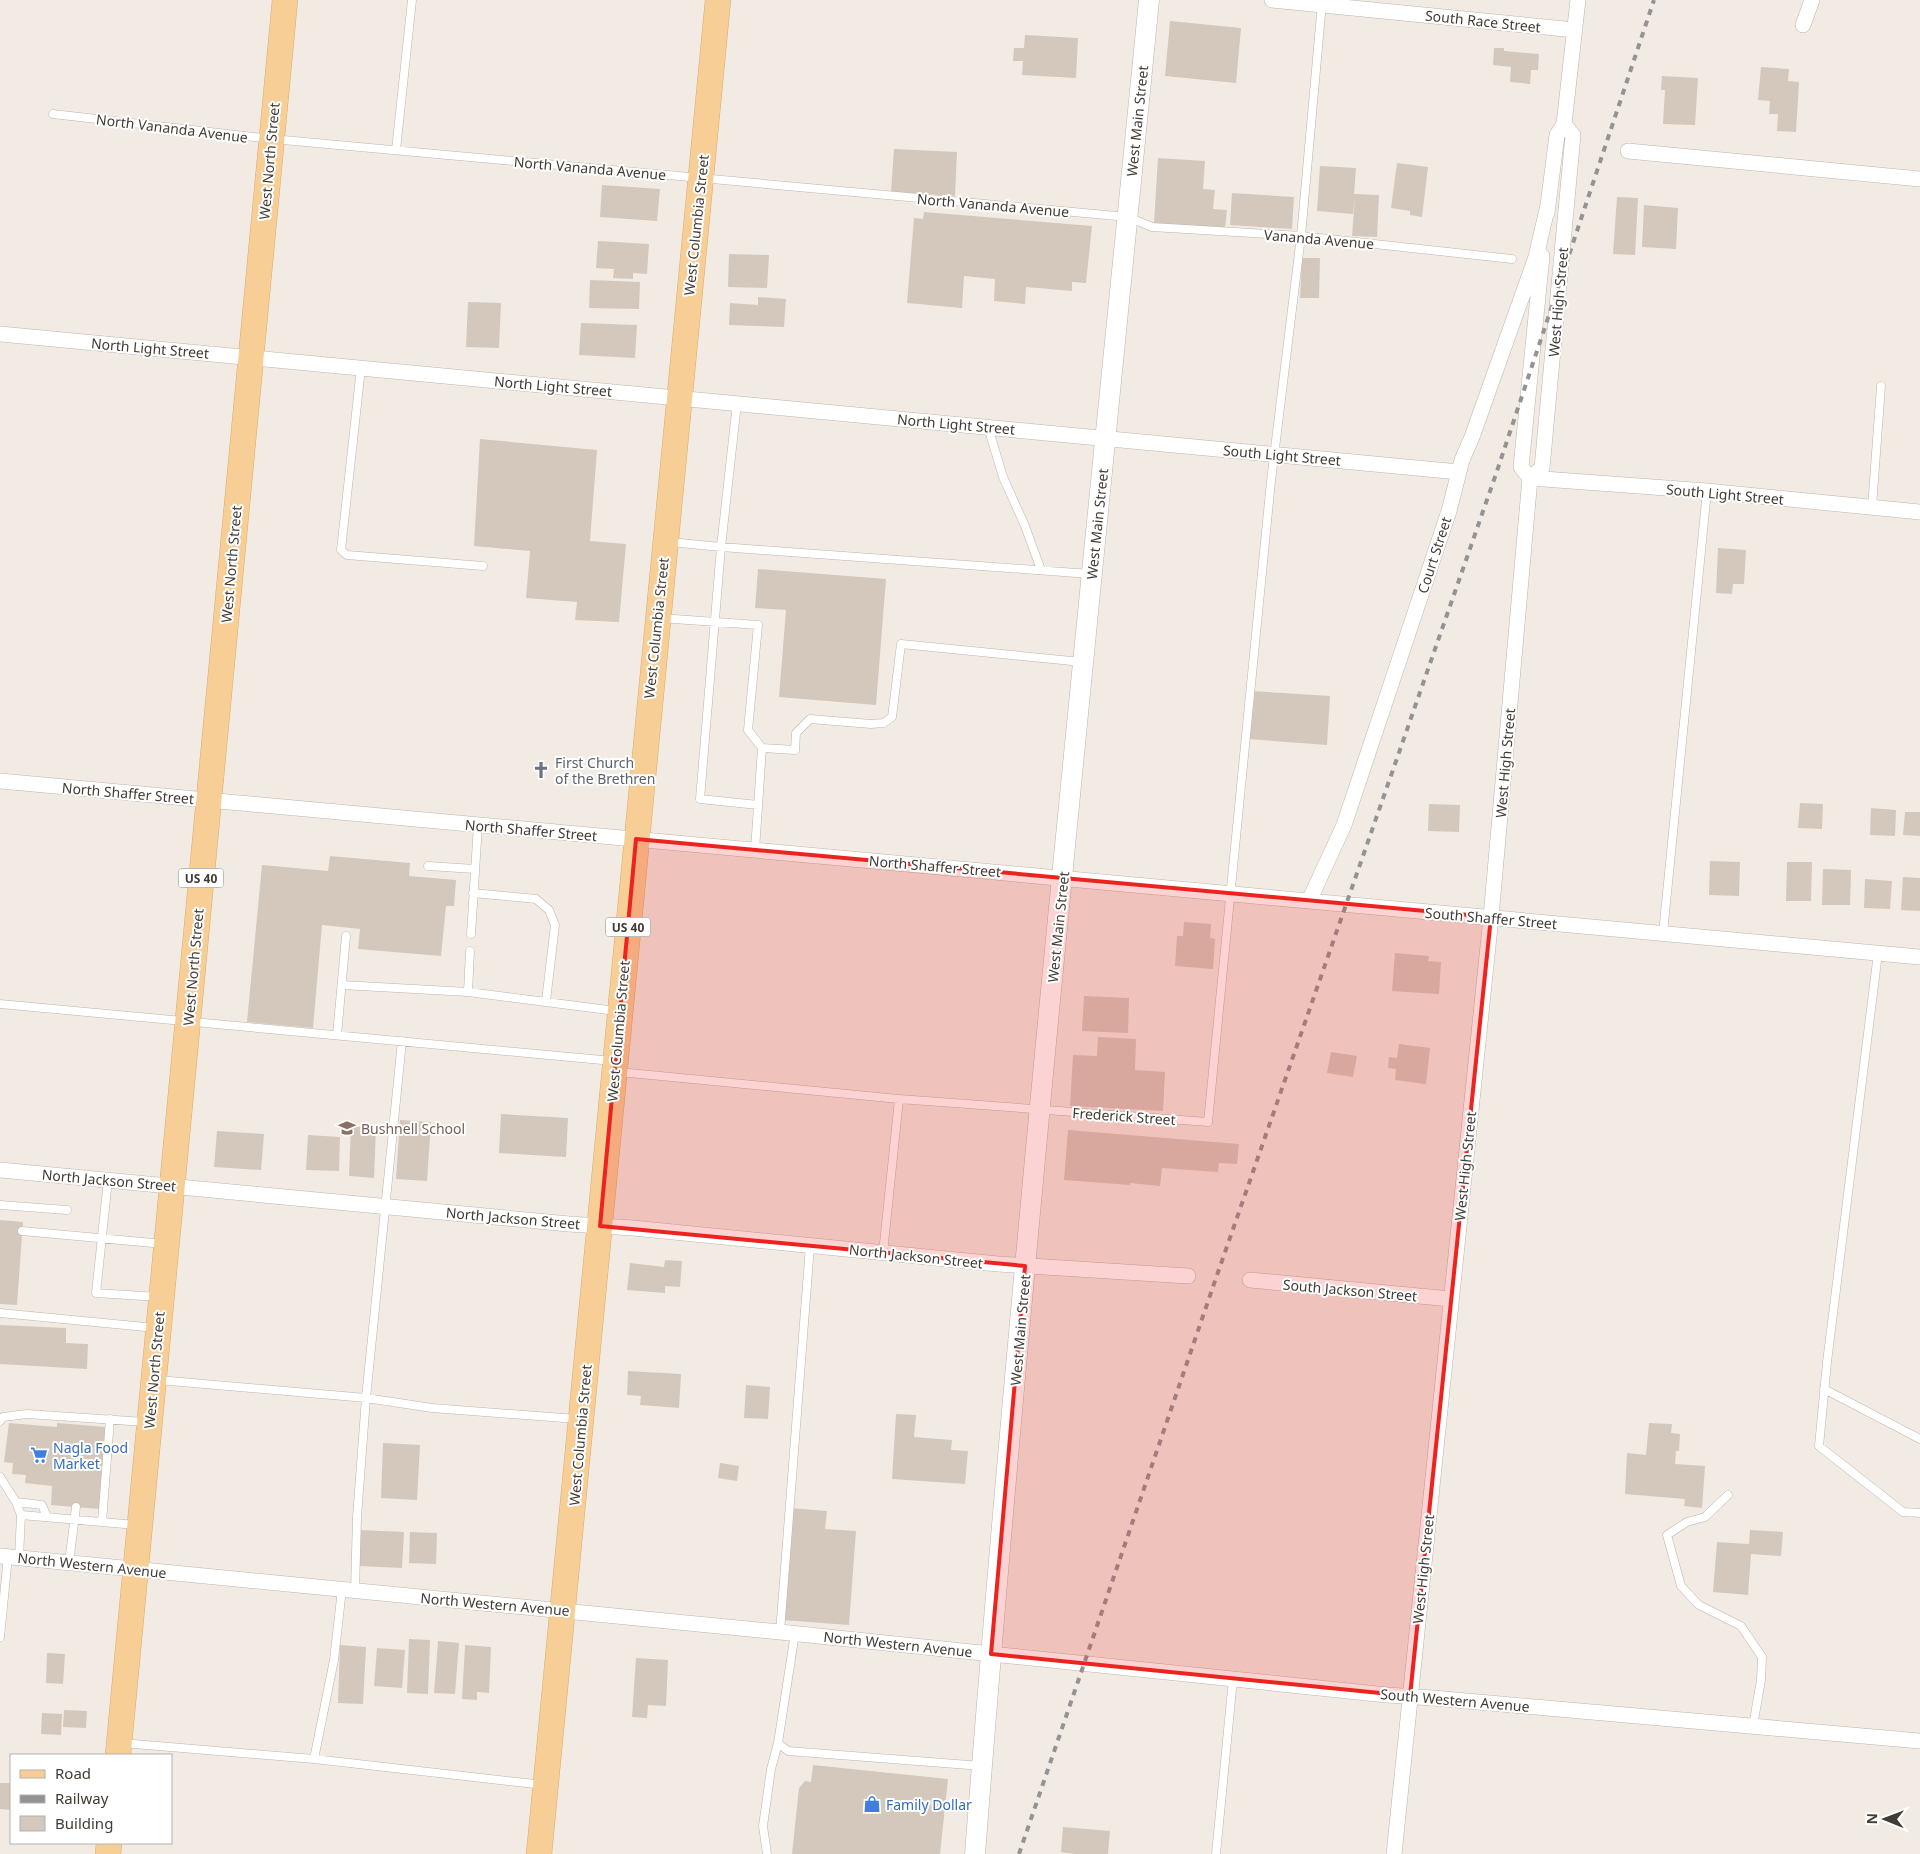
<svg xmlns="http://www.w3.org/2000/svg" width="1920" height="1854" font-family="'Noto Sans',sans-serif">
	<style>
		.building { fill: #d4c8bd }
		.lines { fill: none; stroke-linecap: round; stroke-linejoin: round }
		.service-casing { stroke: #beb4aa; stroke-width: 9 }
		.minor-casing { stroke: #beb4aa; stroke-width: 16 }
		.tertiary-casing { stroke: #beb4aa; stroke-width: 21 }
		.primary-casing { stroke: #dba967; stroke-width: 26 }
		.service { stroke: #fff; stroke-width: 8 }
		.minor { stroke: #fff; stroke-width: 15 }
		.tertiary { stroke: #fff; stroke-width: 20 }
		.primary { stroke: #f7cf96; stroke-width: 25 }
		.rail { stroke: #939393; stroke-width: 4; stroke-dasharray: 6 6; stroke-linecap: butt }
		.marked { fill: #ec231f; fill-opacity: 0.2; stroke: #ec231f; stroke-width: 4; stroke-linejoin: round }
		.labels { text-anchor: middle; dominant-baseline: central; stroke-width: 4; stroke-linejoin: round; paint-order: stroke }
		.shield { fill: #fff; stroke: #7b7671; stroke-width: 1 }
		.shield-label { font-size: 12px; font-weight: bold; fill: #423b34 }
		.street-label { font-size: 14px; fill: #423b34; stroke: #fff }
		.worship-label { font-size: 14px; fill: #5b616d; stroke: #fff; text-anchor: start }
		.education-label { font-size: 14px; fill: #785e54; stroke: #fff; text-anchor: start }
		.shop-label { font-size: 14px; fill: #366cbe; stroke: #fff; text-anchor: start }
	</style>
	<rect width="100%" height="100%" fill="#f1ebe4"/>
	<path class="building" d="M1170 21 1241 28 1236 83 1165 76Z
		M1025 35 1078 38 1076 78 1022 75 1023 61H1013L1014 48H1024Z
		M1494 48H1504V51L1539 54 1538 70H1531L1530 84 1510 82 1511 67 1493 65Z
		M1761 67 1789 69 1788 81 1799 82 1796 132 1777 131 1778 114H1769L1770 101 1758 100Z
		M1662 76 1698 78 1695 125 1663 124 1665 90H1661Z
		M894 149 957 152 955 196 891 192Z
		M1158 158 1205 161 1203 189 1215 190 1213 209 1227 210 1225 228 1154 223Z
		M1397 163 1428 167 1422 217 1410 215V211L1391 208Z
		M1320 166 1356 168 1354 194 1379 195 1377 237 1352 236 1355 196 1353 214 1317 211Z
		M602 185 660 189 657 221 600 217Z
		M1232 193 1294 197 1292 229 1230 225Z
		M1617 197 1638 198 1635 255 1613 254Z
		M1644 205 1678 208 1676 249 1642 247Z
		M924 212 1092 226 1086 283 1072 282V291L1026 287 1025 304 994 301 995 279 964 276 962 308 907 303 914 218 923 219Z
		M598 241 649 244 647 274 633 273V279L613 278 614 269 596 268Z
		M729 254 769 255 767 288 728 287Z
		M1302 258H1320L1319 298H1300Z
		M590 280 640 282 639 309 589 308Z
		M758 297 786 299 784 327 729 325 730 303 758 305Z
		M468 302 501 303 499 348 466 347Z
		M581 323 637 325 635 358 579 355Z
		M480 439 597 450 590 541 626 544 619 622 575 620 577 602 526 598 530 551 474 546Z
		M1718 548 1746 550 1744 584H1733L1732 594 1716 593Z
		M758 569 886 579 876 705 779 697 786 610 755 608Z
		M1251 691 1330 696 1327 745 1248 739Z
		M1800 803 1823 804 1822 829 1798 828Z
		M1429 804 1460 805 1459 832 1428 831Z
		M1871 808 1896 810 1895 836 1870 835Z
		M1905 812H1920V836L1903 835Z
		M330 856 410 863 409 876 456 880 454 906H446L441 956 358 949 360 929 322 925 313 1028 247 1022 262 865 328 871Z
		M1710 861 1740 862 1739 896 1709 895Z
		M1787 862H1812L1811 901H1786Z
		M1823 869 1851 870 1850 905H1822Z
		M1903 877 1920 878V911L1901 910Z
		M1865 879 1892 881 1890 909 1864 908Z
		M1184 922 1211 924 1210 938 1215 939 1213 969 1175 966 1177 936H1183Z
		M1395 953 1429 956 1428 961 1441 962 1439 994 1392 991Z
		M1084 996 1129 998 1128 1033 1082 1031Z
		M1098 1037 1136 1039 1135 1070 1165 1072 1163 1111 1070 1106 1073 1055 1097 1056Z
		M1399 1044 1430 1048 1426 1084 1395 1080 1396 1069 1388 1068 1389 1057 1397 1058Z
		M1331 1052 1357 1056 1353 1077 1327 1073Z
		M501 1114 568 1118 566 1157 499 1153Z
		M400 1120 431 1122 427 1181 396 1179Z
		M351 1126 376 1128 374 1178 349 1176Z
		M1068 1130 1239 1144 1237 1164 1219 1163 1218 1172 1162 1168 1160 1186 1130 1183V1185L1064 1180Z
		M217 1131 264 1134 261 1170 214 1167Z
		M308 1135 340 1137 339 1171 306 1170Z
		M0 1220 23 1222 17 1305 0 1304Z
		M665 1260 682 1261 680 1287 665 1286V1293L627 1290 630 1263 664 1267Z
		M0 1325 66 1328V1343L88 1344 87 1369 0 1364Z
		M628 1371 681 1374 679 1408 640 1405 641 1396 627 1395Z
		M746 1385 770 1387 768 1419 744 1418Z
		M896 1414 916 1415 914 1437 952 1440 951 1450 968 1451 965 1484 892 1479Z
		M9 1423 57 1427V1423L106 1427 100 1509 51 1505 52 1486 25 1483 26 1475 12 1474 13 1463 4 1462Z
		M1649 1423 1672 1424 1671 1433 1680 1434 1679 1451H1676L1675 1464 1705 1466 1702 1508 1684 1506 1685 1499 1625 1494 1627 1453 1646 1455Z
		M383 1443 420 1445 417 1500 381 1498Z
		M720 1463 739 1466 737 1481 718 1478Z
		M790 1508 827 1511 825 1529 856 1531 849 1625 782 1620Z
		M360 1530 404 1532 402 1568 358 1566Z
		M1750 1530 1783 1532 1781 1556 1751 1554 1748 1595 1713 1592 1717 1542 1749 1544Z
		M410 1532 437 1533 436 1564 409 1563Z
		M409 1639 430 1640 428 1694 407 1693Z
		M438 1641 459 1643 455 1694 434 1693Z
		M340 1645 366 1647 363 1704 338 1703Z
		M465 1645 491 1647 489 1693 477 1692V1700L462 1699Z
		M377 1648 405 1650 402 1688 374 1686Z
		M47 1653 65 1654 63 1684 46 1683Z
		M636 1658 668 1660 666 1706 648 1705 647 1718 632 1717Z
		M64 1710 87 1711 86 1728 63 1727Z
		M42 1713 62 1714 61 1735 41 1734Z
		M813 1765 948 1779 940 1854H792L799 1788 805 1781 811 1782Z
		M0 1783H11V1810L0 1809Z
		M1063 1827 1110 1831 1108 1854H1074L1061 1852Z"/>
	<g class="lines">
		<g class="service-casing">
			<path id="service" d="M53 114 272 139 1128 217 1152 227 1301 236 1512 259
				M396 150 412 0
				M361 368 341 550 347 555 483 566
				M737 403 721 547 1090 574
				M988 427 1003 477 1025 526 1041 570
				M1872 507 1881 386
				M670 542 721 547 700 799 758 805
				M660 618 758 625 748 730 762 748 755 850
				M762 748 795 750 796 733 810 719 871 724 884 723 892 717 901 644 1082 662
				M428 866 475 869
				M473 893 536 899 549 910 555 925 546 1001
				M1663 933 1707 491
				M471 934 478 825
				M470 951 468 992 616 1011
				M1878 953 1827 1362 1819 1446 1903 1512 1920 1513
				M342 985 468 992
				M0 1004 613 1061
				M337 1035 346 936
				M619 1072 899 1099 1208 1122 1271 481 1301 236 1322 3
				M108 1180 96 1293 159 1297
				M0 1205 67 1210
				M22 1231 164 1244
				M883 1253 899 1099
				M0 1313 156 1328
				M158 1380 366 1398 432 1408 577 1419
				M1824 1389 1920 1439
				M0 1421 3 1417 27 1414 145 1422
				M0 1477 16 1502 21 1515 19 1558
				M1728 1495 1705 1517 1687 1522 1667 1535 1681 1586 1699 1605 1741 1626 1762 1657 1761 1680 1753 1726
				M16 1502 42 1505 47 1517
				M21 1515 136 1525
				M102 1522 110 1419
				M69 1563 76 1507
				M355 1591 357 1517 366 1398 402 1041
				M780 1632 810 1246
				M795 1633 778 1743 788 1751 982 1766
				M0 1637 8 1556
				M122 1743 314 1759 544 1785
				M314 1759 334 1660 342 1589
				M767 1854 763 1826 771 1769 778 1743
				M1216 1854 1233 1679"/>
		</g>
		<g class="minor-casing">
			<path id="minor" d="M1272 0 1575 30
				M1803 25 1812 0
				M1628 151 1920 179
				M1547 213 1557 135 1564 124 1578 0
				M0 334 1459 472
				M1530 478 1521 467 1542 256
				M1530 478 1707 491 1920 512
				M0 781 1920 957
				M1309 901 1344 825 1449 511 1462 460 1472 437 1536 257 1548 205
				M0 1170 569 1224 633 1228 998 1264 1188 1276
				M1250 1280 1451 1299
				M0 1556 780 1632 1387 1695 1433 1698 1920 1741
				M1394 1854 1491 917 1530 478 1542 468 1573 135 1564 124"/>
		</g>
		<g class="tertiary-casing">
			<path id="tertiary" d="M975 1854C1023 1235 1088 618 1149 0"/>
		</g>
		<g class="primary-casing">
			<path id="primary" d="M118 1755 285 0
				M108 1854 109 1843
				M539 1854 718 0"/>
		</g>
		<use href="#service" class="service"/>
		<use href="#minor" class="minor"/>
		<use href="#tertiary" class="tertiary"/>
		<use href="#primary" class="primary"/>
		<path class="rail" d="M1019 1854 1216 1278 1496 474 1654 0"/>
	</g>
	<path class="marked" d="M636 839 1491 917 1410 1696 991 1654 1025 1266 600 1226Z"/>
	<defs>
		<g id="church-bare" transform="scale(1.35)"><path d="M-1.2-6h2.4v3.5h3.3v2.4h-3.3V6h-2.4V-.1h-3.3v-2.4h3.3Z" fill="#6b7280" stroke="#fff" stroke-width="2.5" paint-order="stroke"/></g>
		<g id="school-bare" transform="scale(1.35)"><path d="M0-5L7-2L0 1L-7-2ZM-4 1L0 2.5L4 1V4Q0 6-4 4Z" fill="#8d6e63" stroke="#fff" stroke-width="2.5" paint-order="stroke"/></g>
		<g id="supermarket-bare" transform="scale(1.35)"><path d="M-6-5.5h2.5l.6 2H6L4.5 2H-2.5L-4.4-4H-6ZM-1.5 3.2a1.3 1.3 0 1 0 .1 0ZM3 3.2a1.3 1.3 0 1 0 .1 0Z" fill="#3f7fe0" stroke="#fff" stroke-width="2.5" paint-order="stroke"/></g>
		<g id="shop-bare" transform="scale(1.35)"><path d="M-5-2.5h2.3a2.7 3.5 0 0 1 5.4 0H5L5.5 6h-11ZM-1.5-2.5h3a1.5 2.3 0 0 0-3 0Z" fill="#3f7fe0" stroke="#fff" stroke-width="2.5" paint-order="stroke"/></g>
	</defs>
	<g fill-rule="evenodd">
		<use href="#church-bare" x="541" y="770"/>
		<use href="#school-bare" x="347" y="1128"/>
		<use href="#supermarket-bare" x="39" y="1455"/>
		<use href="#shop-bare" x="872" y="1804"/>
	</g>
	<g class="labels">
		<g class="shield">
			<rect x="178.5" y="868.5" width="45" height="19" rx="4"/>
			<rect x="605.5" y="917.5" width="45" height="19" rx="4"/>
		</g>
		<g class="shield-label">
			<text x="201" y="878">US 40</text>
			<text x="628" y="927">US 40</text>
		</g>
		<g class="street-label">
			<text transform="translate(1483 21) rotate(6)">South Race Street</text>
			<text transform="translate(1137 121) rotate(-84)">West Main Street</text>
			<text transform="translate(172 128) rotate(7)">North Vananda Avenue</text>
			<text transform="translate(269 161) rotate(-85)">West North Street</text>
			<text transform="translate(590 168) rotate(5)">North Vananda Avenue</text>
			<text transform="translate(993 205) rotate(5)">North Vananda Avenue</text>
			<text transform="translate(696 225) rotate(-84)">West Columbia Street</text>
			<text transform="translate(1319 239) rotate(5)">Vananda Avenue</text>
			<text transform="translate(1558 302) rotate(-85)">West High Street</text>
			<text transform="translate(150 348) rotate(5)">North Light Street</text>
			<text transform="translate(553 386) rotate(5)">North Light Street</text>
			<text transform="translate(956 424) rotate(5)">North Light Street</text>
			<text transform="translate(1282 455) rotate(5)">South Light Street</text>
			<text transform="translate(1725 494) rotate(5)">South Light Street</text>
			<text transform="translate(1097 524) rotate(-84)">West Main Street</text>
			<text transform="translate(1434 555) rotate(-72)">Court Street</text>
			<text transform="translate(231 564) rotate(-85)">West North Street</text>
			<text transform="translate(656 628) rotate(-84)">West Columbia Street</text>
			<text transform="translate(1505 763) rotate(-85)">West High Street</text>
			<text transform="translate(128 793) rotate(5)">North Shaffer Street</text>
			<text transform="translate(531 830) rotate(5)">North Shaffer Street</text>
			<text transform="translate(935 866) rotate(5)">North Shaffer Street</text>
			<text transform="translate(1491 918) rotate(5)">South Shaffer Street</text>
			<text transform="translate(1058 927) rotate(-84)">West Main Street</text>
			<text transform="translate(193 967) rotate(-85)">West North Street</text>
			<text transform="translate(618 1031) rotate(-85)">West Columbia Street</text>
			<text transform="translate(1124 1116) rotate(4)">Frederick Street</text>
			<text transform="translate(1465 1166) rotate(-84)">West High Street</text>
			<text transform="translate(109 1180) rotate(5)">North Jackson Street</text>
			<text transform="translate(513 1218) rotate(5)">North Jackson Street</text>
			<text transform="translate(916 1256) rotate(6)">North Jackson Street</text>
			<text transform="translate(1350 1290) rotate(5)">South Jackson Street</text>
			<text transform="translate(1020 1330) rotate(-85)">West Main Street</text>
			<text transform="translate(154 1370) rotate(-85)">West North Street</text>
			<text transform="translate(580 1435) rotate(-85)">West Columbia Street</text>
			<text transform="translate(92 1565) rotate(6)">North Western Avenue</text>
			<text transform="translate(1423 1569) rotate(-84)">West High Street</text>
			<text transform="translate(495 1604) rotate(5)">North Western Avenue</text>
			<text transform="translate(898 1644) rotate(6)">North Western Avenue</text>
			<text transform="translate(1455 1700) rotate(5)">South Western Avenue</text>
		</g>
		<g class="worship-label">
			<text x="555" y="762">First Church<tspan x="555" dy="16">of the Brethren</tspan></text>
		</g>
		<g class="education-label">
			<text x="361" y="1128">Bushnell School</text>
		</g>
		<g class="shop-label">
			<text x="53" y="1447">Nagla Food<tspan x="53" dy="16">Market</tspan></text>
			<text x="886" y="1804">Family Dollar</text>
		</g>
	</g>
	<rect x="10" y="1754" width="162" height="90" fill="#ffffff" stroke="#b3b1ae"/>
	<rect x="20" y="1770" width="25" height="8" fill="#f7cf96" stroke="#b3b1ae"/>
	<text x="55" y="1779" font-size="15" fill="#423b34">Road</text>
	<rect x="20" y="1795" width="25" height="8" fill="#939393" stroke="#b3b1ae"/>
	<text x="55" y="1804" font-size="15" fill="#423b34">Railway</text>
	<rect x="20" y="1816" width="25" height="15" fill="#d4c8bd" stroke="#b3b1ae"/>
	<text x="55" y="1829" font-size="15" fill="#423b34">Building</text>
	<g transform="translate(1885 1819) rotate(271)" stroke="#ffffff" stroke-width="4" paint-order="stroke">
	<path d="M0-4L9 19L0 12L-9 19Z" fill="#423b34"/>
	<text y="-8" font-size="14" font-weight="bold" text-anchor="middle" fill="#423b34">N</text>
	</g>
</svg>
